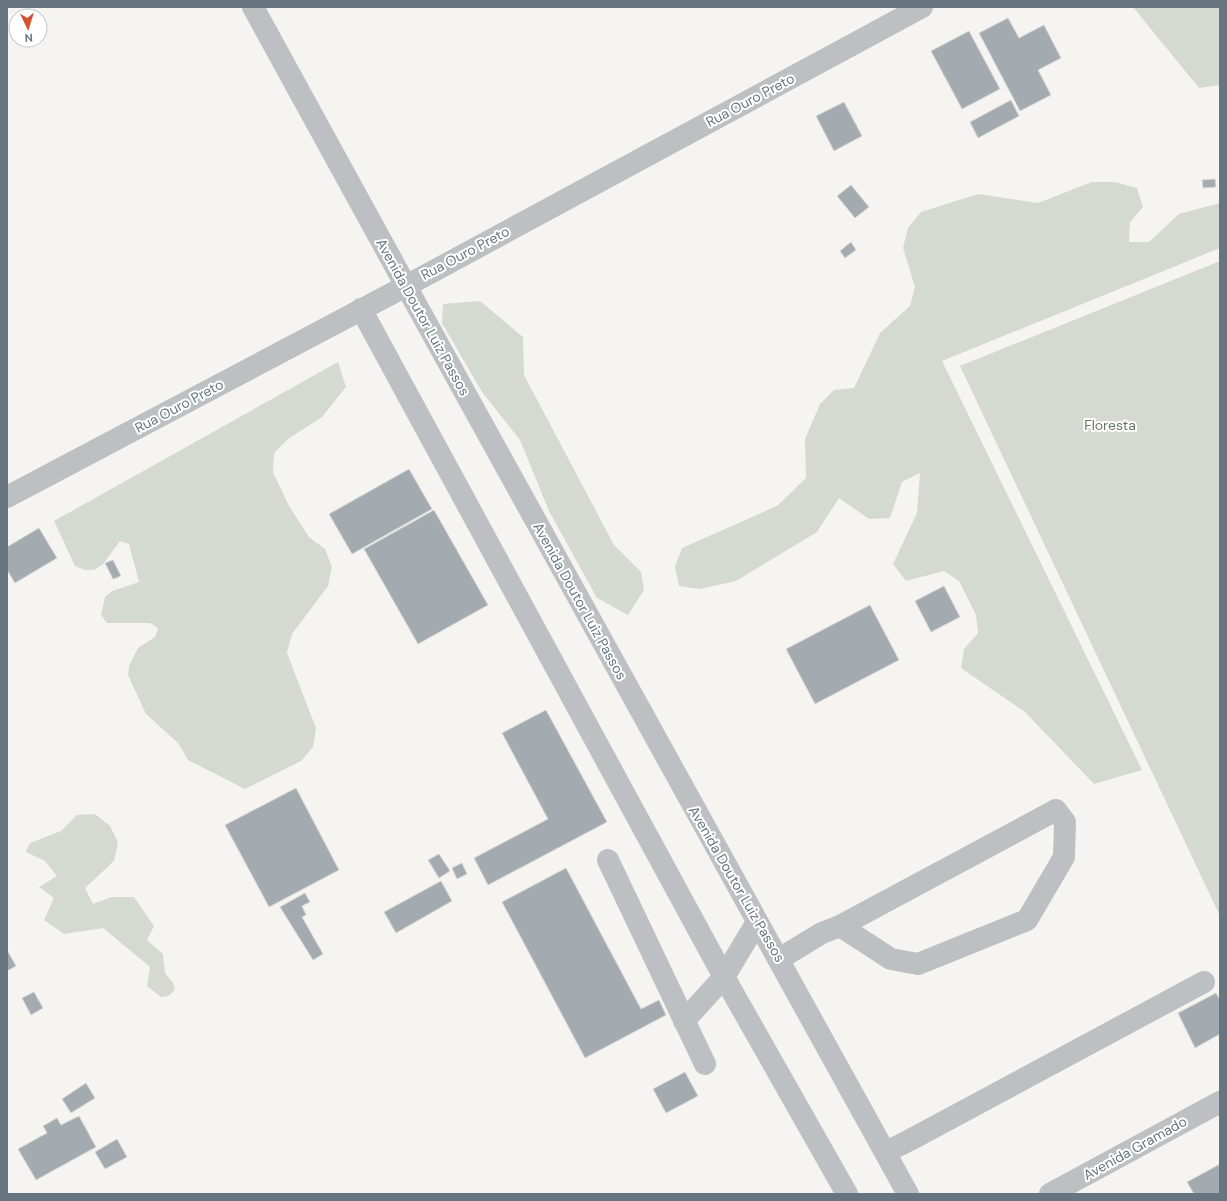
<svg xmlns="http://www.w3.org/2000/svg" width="1227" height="1201" font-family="'DM Sans',sans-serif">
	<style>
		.green { fill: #d4d9d1 }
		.building { fill: #a4abb0; stroke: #d6d6d4 }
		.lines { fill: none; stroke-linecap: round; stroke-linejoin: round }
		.minor { stroke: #bcc0c3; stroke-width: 22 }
		.labels { text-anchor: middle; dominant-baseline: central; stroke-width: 4; stroke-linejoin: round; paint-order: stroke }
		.street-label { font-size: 14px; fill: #667580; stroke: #fff }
		.park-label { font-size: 14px; fill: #697764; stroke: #fff }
	</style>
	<rect width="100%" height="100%" fill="#f5f4f1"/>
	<path class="green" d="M1133 7H1220V85L1199 88Z
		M1092 182H1115L1137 188 1143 207 1130 222 1129 242H1149L1179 214 1220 203V248L942 361 1142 770 1094 784 1025 712 961 668 964 649 978 633 976 615 959 581 944 571 906 581 893 564 917 513 920 473 902 482 890 518 869 519 839 498 817 532 736 581 700 589 679 586 675 567 682 548 777 506 806 478 805 439 820 404 834 390 854 388 880 333 910 306 915 287 903 248 908 228 921 212 978 194 1038 203Z
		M1220 261V916L960 366Z
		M480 301 523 337 524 375 614 545 641 572 644 590 628 615 597 598 549 511 520 440 482 392 442 323 443 304Z
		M338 362 346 387 322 417 288 439 274 453 273 472 289 506 309 537 325 549 332 567 328 586 292 634 287 653 316 728 313 747 301 761 245 789 188 760 178 743 146 714 128 675 129 666 138 648 155 637 158 628 150 623H107L101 615 105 597 112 591 139 582 129 544 120 541 103 564 94 570H85L75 566 54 521Z
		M95 814 110 826 118 842 114 861 85 888 93 904 111 897H134L154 926 147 940 163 954 165 973 173 983 175 990 168 996 161 997 147 986 150 967 103 928 64 934 44 920 54 898 39 887 57 876 45 861 26 852 30 843 61 831 77 815Z"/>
	<path class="building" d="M1008 18 1019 38 1044 25 1061 58 1038 70 1051 95 1020 111 979 33Z
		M969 31 1000 89 962 109 931 51Z
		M1011 100 1019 116 978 138 970 122Z
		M844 102 862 136 834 151 816 116Z
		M1215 179 1216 187 1203 188 1202 180Z
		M851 185 869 207 855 218 837 196Z
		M851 242 856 250 845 258 840 251Z
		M409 469 432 509 352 554 329 514Z
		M434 510 488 605 418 644 364 549Z
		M39 528 57 558 15 583 7 570V547Z
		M113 560 121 576 113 579 105 563Z
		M944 586 960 617 931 632 915 601Z
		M870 605 899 660 815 704 786 649Z
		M546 710 607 822 488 885 474 858 548 819 502 733Z
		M296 788 339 870 269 907 225 825Z
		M439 854 450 871 439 878 428 860Z
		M462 863 467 874 457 879 452 868Z
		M566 868 641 1009 659 1000 666 1015 585 1058 502 902Z
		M441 881 452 901 396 933 384 912Z
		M305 893 310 902 302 906 306 915 302 917 323 954 313 960 280 907Z
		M7 950 16 966 7 971Z
		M34 992 43 1008 31 1015 22 998Z
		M1216 993 1220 1000V1034L1195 1048 1178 1013Z
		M685 1072 698 1096 666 1113 653 1089Z
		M86 1083 95 1098 71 1113 62 1099Z
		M79 1116 96 1147 36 1180 18 1149 47 1133 43 1126 57 1118 61 1125Z
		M117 1139 127 1157 105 1169 95 1152Z
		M1220 1164V1194H1194L1187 1182Z"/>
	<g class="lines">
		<path class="minor" d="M253 7 406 286 908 1194
			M361 309 724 977 847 1194
			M7 497 406 286 922 7
			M608 860 705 1064
			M779 959 822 933 840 926 1056 810 1065 822 1064 857 1027 920 918 964 891 959 840 926
			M684 1021 724 977 757 922
			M886 1152 910 1140 1204 982
			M1050 1194 1220 1102"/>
	</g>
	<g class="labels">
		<g class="street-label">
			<text transform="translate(750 100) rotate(-28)">Rua Ouro Preto</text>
			<text transform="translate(465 253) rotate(-28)">Rua Ouro Preto</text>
			<text transform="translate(423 317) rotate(61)">Avenida Doutor Luiz Passos</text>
			<text transform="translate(179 406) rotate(-28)">Rua Ouro Preto</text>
			<text transform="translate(580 601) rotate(61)">Avenida Doutor Luiz Passos</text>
			<text transform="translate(737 884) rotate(60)">Avenida Doutor Luiz Passos</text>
			<text transform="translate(1135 1148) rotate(-29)">Avenida Gramado</text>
		</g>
		<g class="park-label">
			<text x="1110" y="425">Floresta</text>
		</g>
	</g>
	<rect width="1227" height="1201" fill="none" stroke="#667580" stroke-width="16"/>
	<g transform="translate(28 28) rotate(176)"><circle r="19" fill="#ffffff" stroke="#c2c8cc"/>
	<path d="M0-3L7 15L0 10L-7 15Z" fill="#d45232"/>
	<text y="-6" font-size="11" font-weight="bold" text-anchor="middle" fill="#667580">N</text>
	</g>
</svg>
